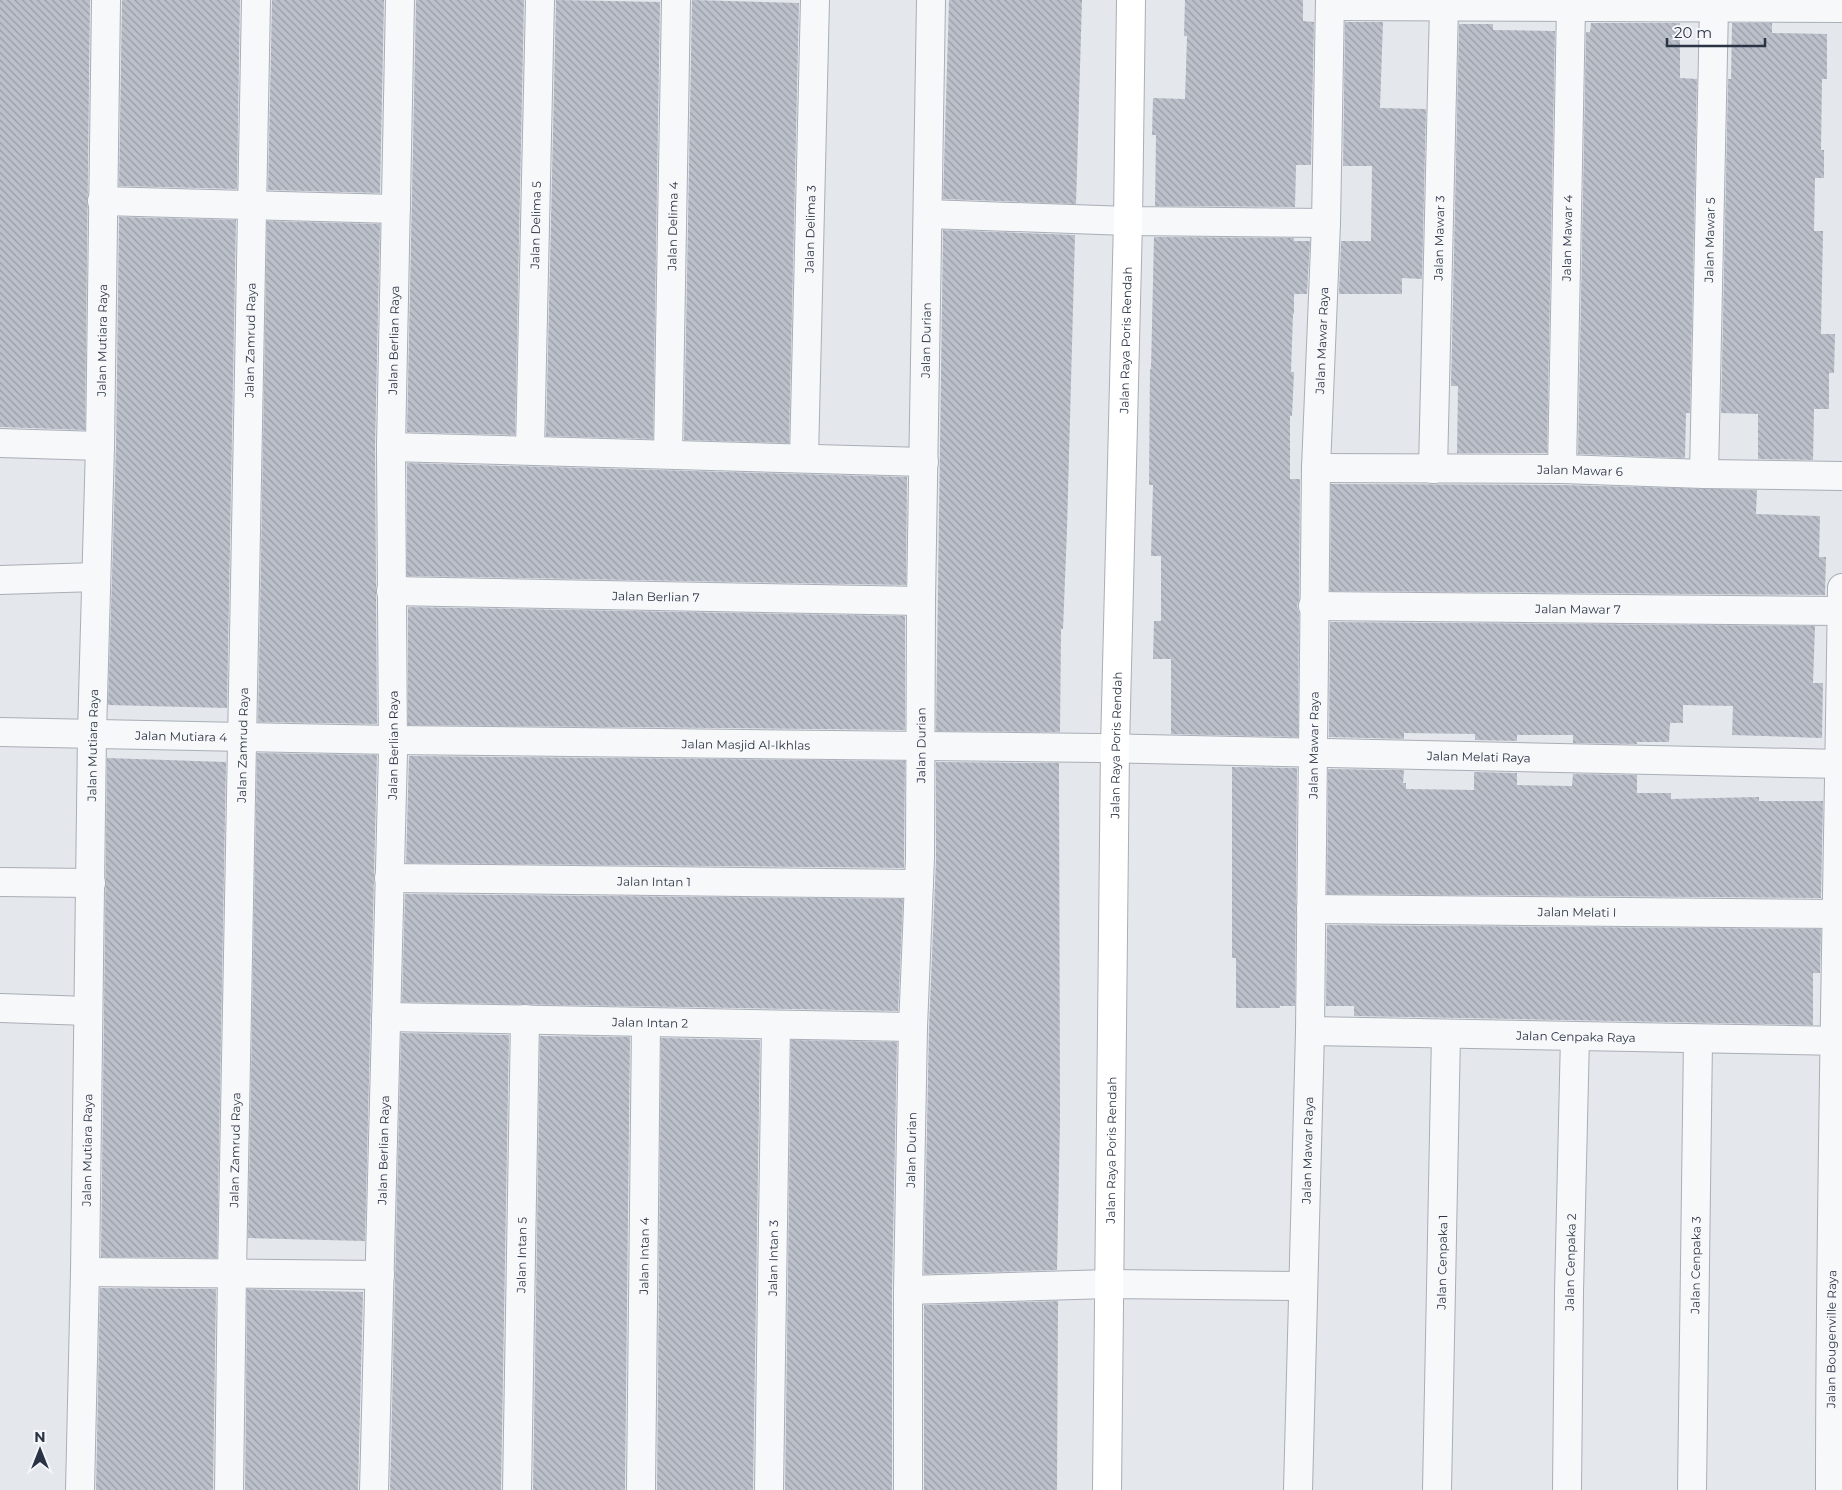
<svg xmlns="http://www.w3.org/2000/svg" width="1842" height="1490" font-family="Montserrat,sans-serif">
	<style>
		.building { fill: url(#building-back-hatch) }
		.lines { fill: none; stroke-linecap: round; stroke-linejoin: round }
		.street-casing { stroke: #a9aeb7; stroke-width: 30 }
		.secondary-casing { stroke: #a9aeb7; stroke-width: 30 }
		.street { stroke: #f7f8fa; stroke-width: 28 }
		.secondary { stroke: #fff; stroke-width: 28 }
		.labels { text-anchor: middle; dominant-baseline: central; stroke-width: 5; stroke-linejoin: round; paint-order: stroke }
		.street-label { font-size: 12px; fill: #2b3445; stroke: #f4f6f9 }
	</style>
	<defs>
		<pattern id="building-back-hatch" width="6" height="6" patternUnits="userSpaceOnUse" patternTransform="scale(1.25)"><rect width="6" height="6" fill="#bbc0ca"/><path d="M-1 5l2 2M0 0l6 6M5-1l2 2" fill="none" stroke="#989da6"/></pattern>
	</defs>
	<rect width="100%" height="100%" fill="#e4e7ec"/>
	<path class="building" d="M0 0H90L85 430 0 427Z
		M122 0H240L237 189 119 186Z
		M272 0H384L380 193 268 190Z
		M416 0H524L515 435 407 432Z
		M556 0 660 2 653 439 546 436Z
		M692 0 799 3 789 443 684 440Z
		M949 0H1082L1076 204 943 199Z
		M1185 0H1303V21L1314 22 1311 165H1296L1295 207 1155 206 1156 135H1152L1153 98 1185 99 1187 36H1184Z
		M1345 22H1383L1380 108 1426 109 1422 279 1402 278V294H1339L1341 241H1371L1372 166H1343Z
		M1591 23H1680V78L1697 79 1690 413H1686L1685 458 1578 454 1586 32H1590Z
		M1732 23H1772V33L1827 34V79H1822L1821 150H1824V178H1815L1814 231H1823L1821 334H1835L1834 373H1829V409H1814L1813 460 1758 459V414L1721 413 1728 79H1731Z
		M1459 24H1493V30L1555 31 1547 453H1457L1458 386H1451Z
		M119 217 236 220 227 708 108 705 116 446Z
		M267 221 380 224 375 447 377 724 258 722Z
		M943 230 1075 235 1067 529 1063 629H1061L1060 732 936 731Z
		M1154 237 1294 238V241H1310L1307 294H1294V314H1293L1291 372H1294L1292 416H1290V479H1300L1299 600 1297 606 1299 612 1298 737 1171 734V659H1153L1154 621H1161V556H1151L1153 485H1149L1150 369H1151Z
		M407 463 907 477 906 585 407 576Z
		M1331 484 1562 485 1757 490 1756 514 1820 516 1819 557H1826L1825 595 1330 591Z
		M408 607 905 616V730L408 725Z
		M1330 622 1815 626 1813 683H1823L1822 738 1732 735 1733 706 1683 705V723H1670L1669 742H1637V744L1573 743V735H1517V741L1475 740V734L1404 733V739L1329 737Z
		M257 753 377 755 365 1241 248 1238Z
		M409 756 905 761 904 868 406 863Z
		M107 758 226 762 217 1258 101 1257Z
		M936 762 1059 763 1060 1121 1057 1270 924 1274 929 1027 936 859Z
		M1232 767 1297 768 1295 1006H1280V1008H1236V958H1232Z
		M1328 769 1404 770 1403 783H1406V789L1474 790V772L1517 773V785L1572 786 1573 774 1637 775V793H1671V799L1759 797V801H1823L1821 898 1327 894Z
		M405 894 903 899 898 1011 402 1002Z
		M1327 925 1821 929 1820 973H1813V1025L1354 1016V1006H1326Z
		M401 1033 509 1035 501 1490H390Z
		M540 1036 630 1037 625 1490H533Z
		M661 1038 760 1040 753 1490H657Z
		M791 1040 897 1042 892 1290V1490H785Z
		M100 1288 216 1289 213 1490H96Z
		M247 1289 363 1292 358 1490H245Z
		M1058 1301 1057 1490H924V1305Z"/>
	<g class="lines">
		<g class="street-casing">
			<g id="street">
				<path d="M1330 6 1842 8"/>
				<path d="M102 201 396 209"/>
				<path d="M928 214 1128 221 1326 223"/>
				<path d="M0 443 100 446"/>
				<path d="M391 447 924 462"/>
				<path id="s1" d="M530 450 540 0"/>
				<path id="s2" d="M668 454 676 0"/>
				<path id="s3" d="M804 458 815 0"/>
				<path id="s4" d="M1316 468 1562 469 1704 474 1842 476"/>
				<path id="s5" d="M1433 469 1444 6"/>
				<path id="s6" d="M1562 469 1571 7"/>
				<path id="s7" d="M1704 474 1714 7"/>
				<path d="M0 580 96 577"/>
				<path id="s8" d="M391 591 921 601"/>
				<path id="s9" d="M1313 606 1842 611"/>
				<path id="s10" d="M0 732 393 740 1098 748 1842 764"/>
				<path id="s11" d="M389 878 919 884"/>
				<path d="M0 882 91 883"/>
				<path id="s12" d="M1311 909 1842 914"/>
				<path d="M0 1008 88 1011"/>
				<path id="s13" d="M386 1017 913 1027"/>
				<path id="s14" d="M1310 1031 1842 1041"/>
				<path d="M85 1272 380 1275"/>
				<path d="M908 1290 1109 1284 1303 1286"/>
				<path id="s15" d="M80 1490 85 1272 92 734 100 446 106 0"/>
				<path id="s16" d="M229 1490 232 1273 256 0"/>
				<path id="s17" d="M374 1490 393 752 391 447 400 0"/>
				<path id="s18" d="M517 1490 525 1019"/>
				<path id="s19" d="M641 1490 646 1022"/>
				<path id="s20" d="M769 1490 776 1025"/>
				<path id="s21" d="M908 1490V1290L913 1027 920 858 921 601 931 0"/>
				<path id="s22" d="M1298 1490 1310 1031 1316 468 1326 223 1330 0"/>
				<path id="s23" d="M1437 1490 1446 1034"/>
				<path id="s24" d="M1567 1490 1569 1292 1575 1036"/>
				<path id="s25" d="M1692 1490 1698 1039"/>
				<path id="s26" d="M1830 1490C1830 1189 1838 889 1842 588"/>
			</g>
		</g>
		<g class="secondary-casing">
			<g id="secondary">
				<path id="s27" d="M1107 1490 1115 748 1128 221 1131 0"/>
			</g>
		</g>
		<use href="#street" class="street"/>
		<use href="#secondary" class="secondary"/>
	</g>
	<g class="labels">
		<g class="street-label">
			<text stroke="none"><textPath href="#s1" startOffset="225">Jalan Delima 5</textPath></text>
			<text stroke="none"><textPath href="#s2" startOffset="228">Jalan Delima 4</textPath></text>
			<text stroke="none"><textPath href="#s3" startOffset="229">Jalan Delima 3</textPath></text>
			<text stroke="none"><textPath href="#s5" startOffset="231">Jalan Mawar 3</textPath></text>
			<text stroke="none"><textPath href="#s6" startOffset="231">Jalan Mawar 4</textPath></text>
			<text stroke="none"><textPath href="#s7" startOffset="234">Jalan Mawar 5</textPath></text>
			<text stroke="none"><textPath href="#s15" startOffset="1150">Jalan Mutiara Raya</textPath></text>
			<text stroke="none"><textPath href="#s16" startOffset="1150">Jalan Zamrud Raya</textPath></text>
			<text stroke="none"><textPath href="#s17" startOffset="1150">Jalan Berlian Raya</textPath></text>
			<text stroke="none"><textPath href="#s21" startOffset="1150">Jalan Durian</textPath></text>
			<text stroke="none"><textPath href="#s27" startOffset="1150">Jalan Raya Poris Rendah</textPath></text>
			<text stroke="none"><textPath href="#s22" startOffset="1150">Jalan Mawar Raya</textPath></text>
			<text stroke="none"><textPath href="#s4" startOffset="264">Jalan Mawar 6</textPath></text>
			<text stroke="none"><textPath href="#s8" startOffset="265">Jalan Berlian 7</textPath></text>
			<text stroke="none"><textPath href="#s9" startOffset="265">Jalan Mawar 7</textPath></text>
			<text stroke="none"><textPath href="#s10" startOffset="181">Jalan Mutiara 4</textPath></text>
			<text stroke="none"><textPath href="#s10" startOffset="746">Jalan Masjid Al-Ikhlas</textPath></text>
			<text stroke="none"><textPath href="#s15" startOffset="745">Jalan Mutiara Raya</textPath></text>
			<text stroke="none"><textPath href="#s16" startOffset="745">Jalan Zamrud Raya</textPath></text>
			<text stroke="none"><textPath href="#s17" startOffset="745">Jalan Berlian Raya</textPath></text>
			<text stroke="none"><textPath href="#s21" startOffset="745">Jalan Durian</textPath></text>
			<text stroke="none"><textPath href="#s27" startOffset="745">Jalan Raya Poris Rendah</textPath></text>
			<text stroke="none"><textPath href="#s22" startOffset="745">Jalan Mawar Raya</textPath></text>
			<text stroke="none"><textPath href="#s10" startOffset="1479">Jalan Melati Raya</textPath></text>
			<text stroke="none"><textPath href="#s11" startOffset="265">Jalan Intan 1</textPath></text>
			<text stroke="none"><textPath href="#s12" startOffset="266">Jalan Melati I</textPath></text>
			<text stroke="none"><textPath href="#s13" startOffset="264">Jalan Intan 2</textPath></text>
			<text stroke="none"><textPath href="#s14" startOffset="266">Jalan Cenpaka Raya</textPath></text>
			<text stroke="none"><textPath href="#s15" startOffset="340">Jalan Mutiara Raya</textPath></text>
			<text stroke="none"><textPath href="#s16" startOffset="340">Jalan Zamrud Raya</textPath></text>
			<text stroke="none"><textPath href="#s17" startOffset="340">Jalan Berlian Raya</textPath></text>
			<text stroke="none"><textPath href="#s21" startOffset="340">Jalan Durian</textPath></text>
			<text stroke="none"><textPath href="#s27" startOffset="340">Jalan Raya Poris Rendah</textPath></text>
			<text stroke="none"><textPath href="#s22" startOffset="340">Jalan Mawar Raya</textPath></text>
			<text stroke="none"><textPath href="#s18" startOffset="235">Jalan Intan 5</textPath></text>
			<text stroke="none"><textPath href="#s19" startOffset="234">Jalan Intan 4</textPath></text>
			<text stroke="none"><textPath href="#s20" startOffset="232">Jalan Intan 3</textPath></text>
			<text stroke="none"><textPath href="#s23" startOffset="228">Jalan Cenpaka 1</textPath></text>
			<text stroke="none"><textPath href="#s24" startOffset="228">Jalan Cenpaka 2</textPath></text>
			<text stroke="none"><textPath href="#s25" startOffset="225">Jalan Cenpaka 3</textPath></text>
			<text stroke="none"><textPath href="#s26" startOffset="151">Jalan Bougenville Raya</textPath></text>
		</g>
	</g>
	<g transform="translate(40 1450)" stroke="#f4f6f9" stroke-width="4" paint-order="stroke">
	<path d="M0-4L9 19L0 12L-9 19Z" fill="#2b3445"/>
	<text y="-8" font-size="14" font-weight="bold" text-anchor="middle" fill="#2b3445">N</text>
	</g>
	<path d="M1667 38v8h98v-8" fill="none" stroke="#2b3445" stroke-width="2.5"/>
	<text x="1674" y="38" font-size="15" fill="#2b3445" stroke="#f4f6f9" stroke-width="4" paint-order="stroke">20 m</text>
</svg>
